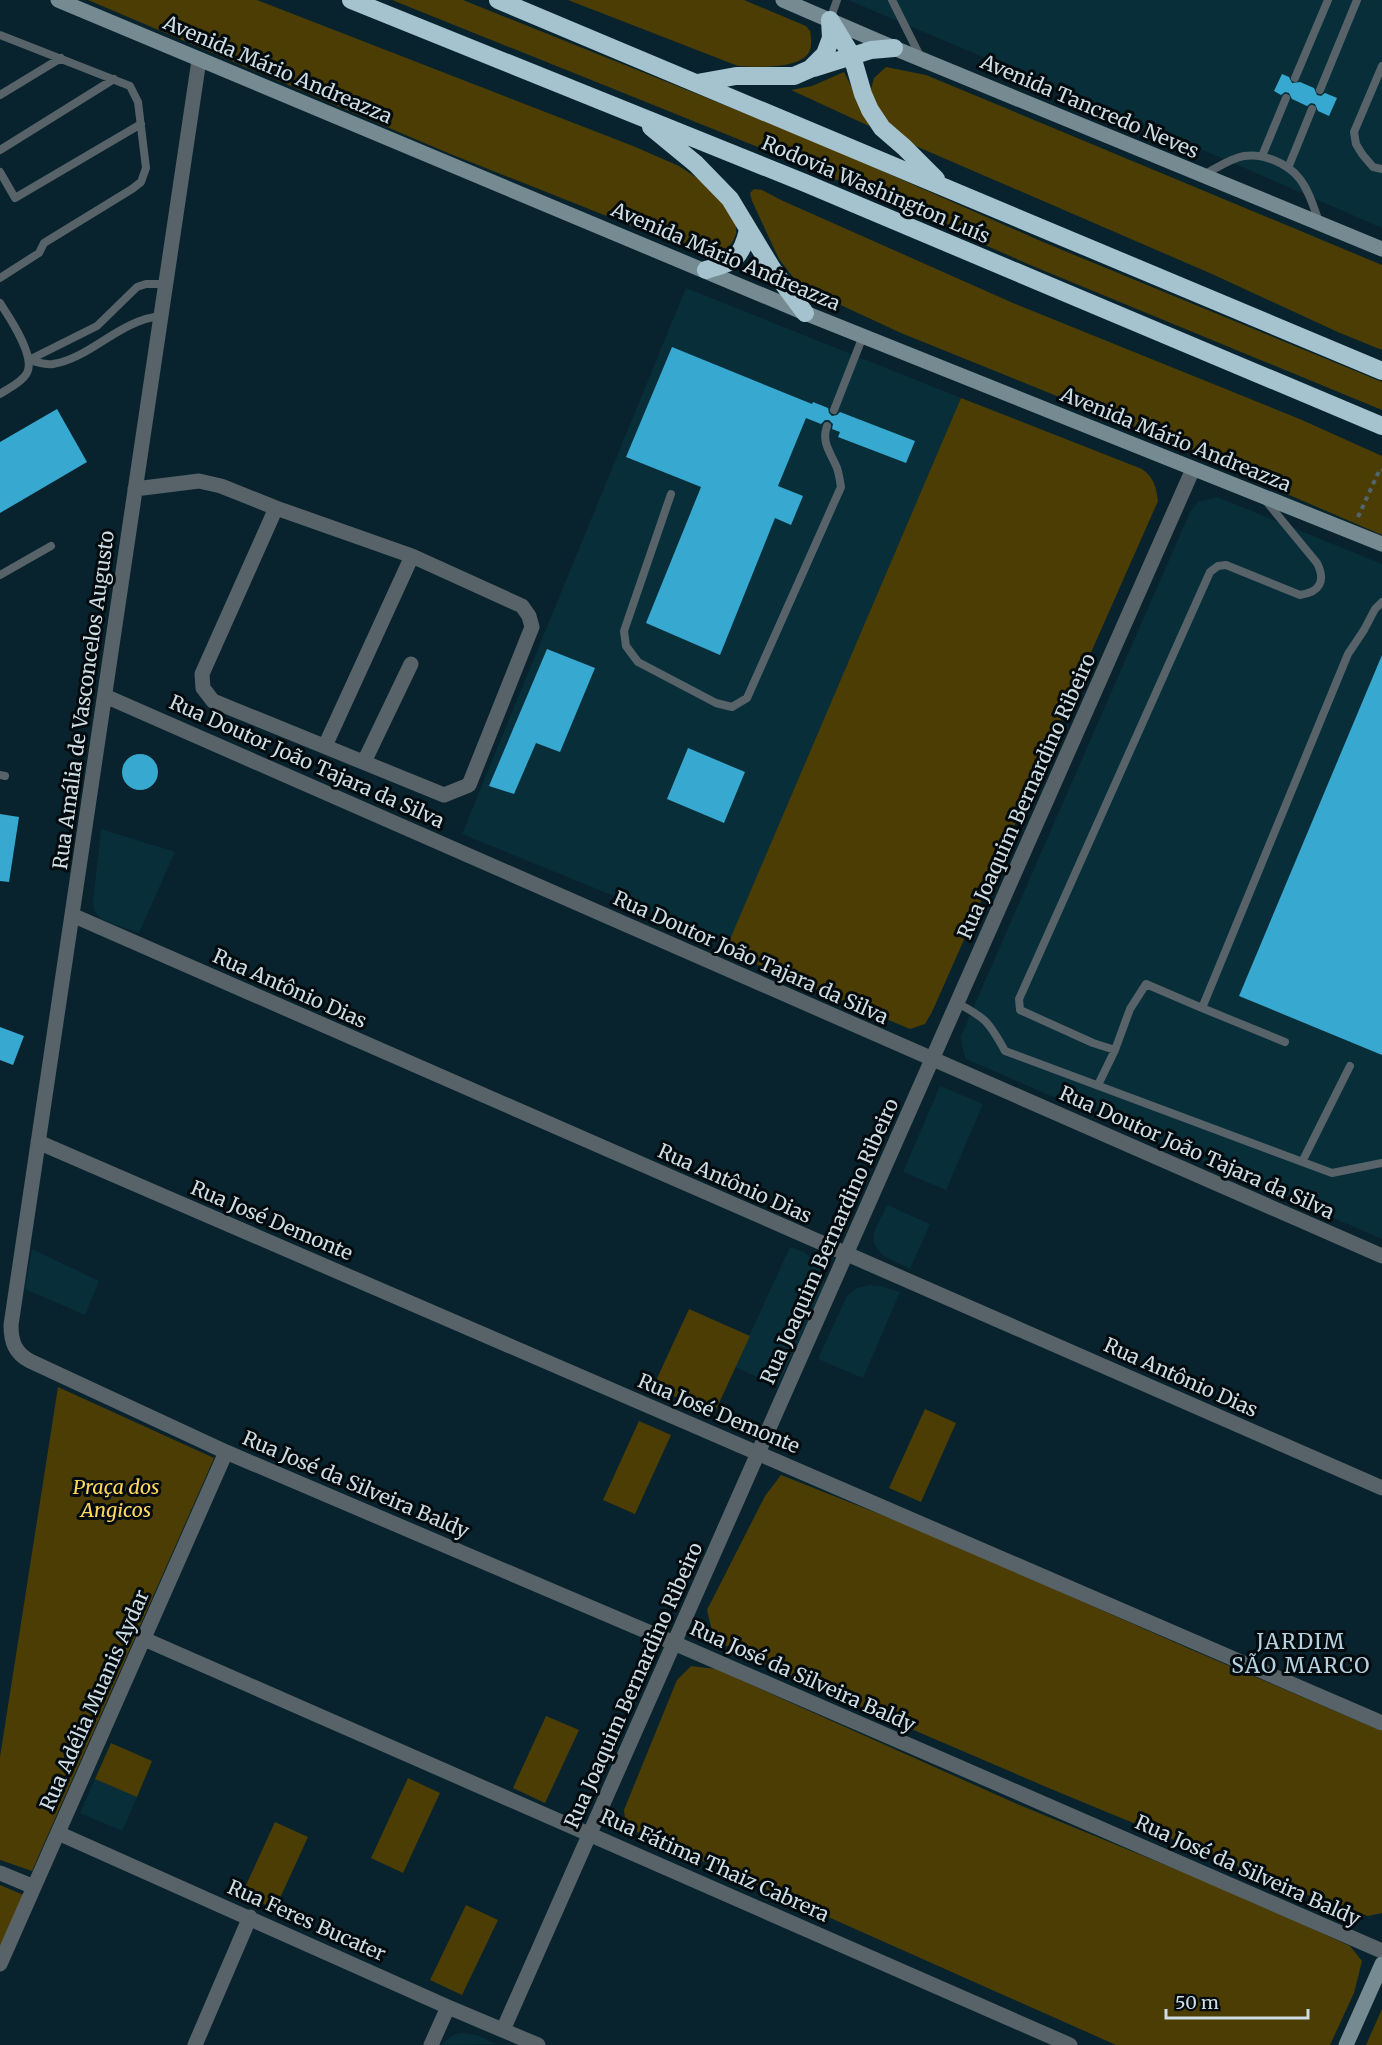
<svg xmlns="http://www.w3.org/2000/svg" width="1382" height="2045" font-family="Merriweather,serif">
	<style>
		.built { fill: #082e3a }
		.green { fill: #4c3d04 }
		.building { fill: #37a8cf }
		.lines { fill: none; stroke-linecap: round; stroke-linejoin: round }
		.path { stroke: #4f666f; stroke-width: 4; stroke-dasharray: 4.5 4.5; stroke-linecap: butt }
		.lane { stroke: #576368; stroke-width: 8 }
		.street { stroke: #576368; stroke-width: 15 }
		.secondary { stroke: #768a92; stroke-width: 15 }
		.highway { stroke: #a4c3cf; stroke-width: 18 }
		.labels { text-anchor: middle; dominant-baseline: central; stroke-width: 6; stroke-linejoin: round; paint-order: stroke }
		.street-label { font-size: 20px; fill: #cedde3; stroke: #030b0f }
		.park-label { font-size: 20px; font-style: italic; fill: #fed85f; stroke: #030b0f }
		.neighbourhood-label { font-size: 21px; letter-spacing: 1.5px; fill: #b4d2e0; stroke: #030b0f }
	</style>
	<rect width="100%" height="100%" fill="#08232d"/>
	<path class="built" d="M848 0H1382V228L1203 150Z
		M686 288 961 398 729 943 462 834Z
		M1217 497 1382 564V1239L966 1059 963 1050 961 1036 1190 512 1198 502Z
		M101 829 175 852 139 933 108 922 100 918 94 910 93 904Z
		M940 1086 983 1104 946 1190 903 1172Z
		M887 1205 930 1224 910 1269 882 1255 874 1243V1232Z
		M790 1247 804 1252 817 1264 824 1277V1286L778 1386 735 1367Z
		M32 1249 99 1281 85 1315 25 1289Z
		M870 1285 880 1286 900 1292 863 1378 818 1359 847 1296 857 1288Z
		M95 1779 137 1797 122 1831 80 1813Z
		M463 2033 477 2035 496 2044 440 2045 455 2034Z"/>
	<path class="green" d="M88 0H257L633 146 679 166 715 190 736 223V234L732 243 724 251 717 254H702L448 153Z
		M392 0H463L819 143 1043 242 1382 382V410L1035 267 805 166Z
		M568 0H744L806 26 810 31C811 36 812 44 810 50 803 70 755 67 738 66Z
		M886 67 926 75 1382 265V350L1340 333 1212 274 911 144 884 121 870 93 874 78Z
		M844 72 867 118 869 126 791 90 812 86Z
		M754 189 762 190 781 200 1013 303 1302 420 1382 456V535L1111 418 901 333 819 295 793 277 779 259 752 201 750 193Z
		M961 398 1142 469C1154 478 1156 486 1158 501L932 1012 925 1024 910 1029 725 951Z
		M689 1309 750 1336 714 1414 653 1387Z
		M58 1387 214 1458 215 1456 32 1871 0 1860V1757Z
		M925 1409 956 1423 921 1502 889 1488Z
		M639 1421 671 1435 635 1514 603 1500Z
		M781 1475 927 1533 1192 1650 1382 1731V1913L1368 1916 1342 1909 1051 1789 818 1689 725 1645 712 1631 707 1610 765 1496Z
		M691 1666 716 1669 1017 1804 1236 1894 1350 1946 1362 1961 1354 1993 1330 2045H1116L626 1827 624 1810 677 1680Z
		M546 1716 579 1730 545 1803 513 1788Z
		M111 1743 152 1761 137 1797 95 1779Z
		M408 1778 440 1793 403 1873 371 1858Z
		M275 1822 308 1837 275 1909 242 1894Z
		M0 1885 26 1896 0 1956Z
		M466 1905 498 1920 462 1995 430 1980Z
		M1382 2009V2045H1366Z"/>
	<path class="building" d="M1282 74 1289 77 1292 83 1300 82 1314 88 1317 95 1321 96 1325 93 1337 98 1329 116 1318 111 1315 104 1311 103 1307 106 1292 99 1289 93 1285 92 1281 95 1274 91Z
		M672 347 812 404 813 402 828 408 829 413 832 416 837 415 840 412 915 441 906 463 838 437 840 432 832 429 833 424 829 420H825L821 424 806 418 778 486 803 496 791 525 775 518 720 655 646 623 701 487 626 457Z
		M57 409 87 462 0 513V442Z
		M547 649 595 668 560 752 536 743 514 794 489 786Z
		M1382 655V1055L1239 996Z
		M688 748 745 772 724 823 667 799Z
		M122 772a18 18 0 1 1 36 0a18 18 0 1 1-36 0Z
		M0 814 19 817 9 882 0 881Z
		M0 1027 24 1036 13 1065 0 1060Z"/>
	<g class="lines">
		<path class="path" d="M1358 517 1380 469 1382 470"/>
		<path class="lane" d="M892 0 921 58
			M830 20 837 0
			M0 35 130 86 138 102 146 168 141 182 132 189 44 243 39 253 0 278
			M1382 66 1354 132 1356 144 1362 154 1373 167 1382 169
			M1295 78 1328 0
			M1320 90 1357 0
			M0 95 61 58
			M0 150 114 79
			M1262 156 1286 98
			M1288 168 1312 109
			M0 172 15 198 141 124
			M1205 174C1217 168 1231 158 1244 156 1263 153 1287 163 1299 178 1309 190 1314 208 1319 222
			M0 303C9 317 36 356 27 373 22 382 9 388 0 394
			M29 360 97 326 137 287 146 284H166
			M29 360C37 362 44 365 53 364 91 358 119 320 161 316
			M834 410 863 336
			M671 494 624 631 626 646 638 662 716 703 732 707 747 698 841 487C840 481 839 474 837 468 831 453 821 443 827 426
			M1266 501 1317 563C1326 581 1320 592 1300 595L1226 565 1218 566 1210 572 1019 999 1020 1010 1093 1043 1115 1050 1130 1009 1146 984 1202 1008 1348 654 1364 630 1375 609 1382 602
			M0 575 51 546
			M0 775 5 776
			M957 1003C986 1018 989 1022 1005 1051L1332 1173 1382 1163
			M1202 1008 1285 1042
			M1098 1085 1115 1050
			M1302 1162 1350 1066"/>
		<path class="street" d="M199 60 11 1325C11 1342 15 1353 30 1361L226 1452 674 1643 1382 1951
			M135 489 199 481 221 486 276 508 412 556 522 606 529 616 532 627 469 785 444 795 213 701 203 688 202 674 276 508
			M105 696 1382 1256
			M325 746 412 556
			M364 762 411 664
			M72 915 1382 1488
			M38 1142 1382 1723
			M144 1639 1070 2045
			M58 1833 448 2007 538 2045
			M0 1873 34 1887
			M0 1964 226 1452
			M503 2030 1193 469
			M195 2045 250 1917
			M431 2045 448 2007"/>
		<path class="secondary" d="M58 0 805 313 1382 544
			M783 0 894 48 1382 249
			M1346 2045 1382 1964"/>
		<path class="highway" d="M351 0 805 183 1382 426
			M498 0 1382 371
			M830 20 852 56 863 94 870 110 882 128 904 147 936 179
			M814 68 871 50 894 48
			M697 83 736 76H794L810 69 825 54 831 38 830 20
			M651 127 696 164 730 199 773 270 805 313
			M706 270C734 262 741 259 748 230"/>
	</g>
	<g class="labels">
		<g class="street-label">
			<text transform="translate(278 69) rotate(23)">Avenida Mário Andreazza</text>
			<text transform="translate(1090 106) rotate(23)">Avenida Tancredo Neves</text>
			<text transform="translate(876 189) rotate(23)">Rodovia Washington Luís</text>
			<text transform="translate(726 256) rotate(23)">Avenida Mário Andreazza</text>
			<text transform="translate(1176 439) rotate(22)">Avenida Mário Andreazza</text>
			<text transform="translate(83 700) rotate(-82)">Rua Amália de Vasconcelos Augusto</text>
			<text transform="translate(307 761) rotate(24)">Rua Doutor João Tajara da Silva</text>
			<text transform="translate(1026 796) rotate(-66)">Rua Joaquim Bernardino Ribeiro</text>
			<text transform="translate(751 957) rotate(24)">Rua Doutor João Tajara da Silva</text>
			<text transform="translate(290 988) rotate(24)">Rua Antônio Dias</text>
			<text transform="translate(1197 1152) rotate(24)">Rua Doutor João Tajara da Silva</text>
			<text transform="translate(735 1183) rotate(24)">Rua Antônio Dias</text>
			<text transform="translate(272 1220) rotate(23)">Rua José Demonte</text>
			<text transform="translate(829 1241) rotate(-66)">Rua Joaquim Bernardino Ribeiro</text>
			<text transform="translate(1181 1377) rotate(24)">Rua Antônio Dias</text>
			<text transform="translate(719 1413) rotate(23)">Rua José Demonte</text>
			<text transform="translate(356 1484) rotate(23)">Rua José da Silveira Baldy</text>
			<text transform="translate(803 1676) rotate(24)">Rua José da Silveira Baldy</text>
			<text transform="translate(633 1685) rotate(-66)">Rua Joaquim Bernardino Ribeiro</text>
			<text transform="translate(94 1700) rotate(-66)">Rua Adélia Muanis Aydar</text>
			<text transform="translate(715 1865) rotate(24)">Rua Fátima Thaiz Cabrera</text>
			<text transform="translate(1248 1870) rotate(24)">Rua José da Silveira Baldy</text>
			<text transform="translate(307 1920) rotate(24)">Rua Feres Bucater</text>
		</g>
		<g class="park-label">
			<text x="116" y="1486">Praça dos<tspan x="116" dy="23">Angicos</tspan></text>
		</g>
		<g class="neighbourhood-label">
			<text x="1301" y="1641">JARDIM<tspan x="1301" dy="24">SÃO MARCO</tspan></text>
		</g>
	</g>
	<path d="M1166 2009v9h142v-9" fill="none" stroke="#cedde3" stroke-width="3"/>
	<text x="1175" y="2009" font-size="18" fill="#cedde3" stroke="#030b0f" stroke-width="4.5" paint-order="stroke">50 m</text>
</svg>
